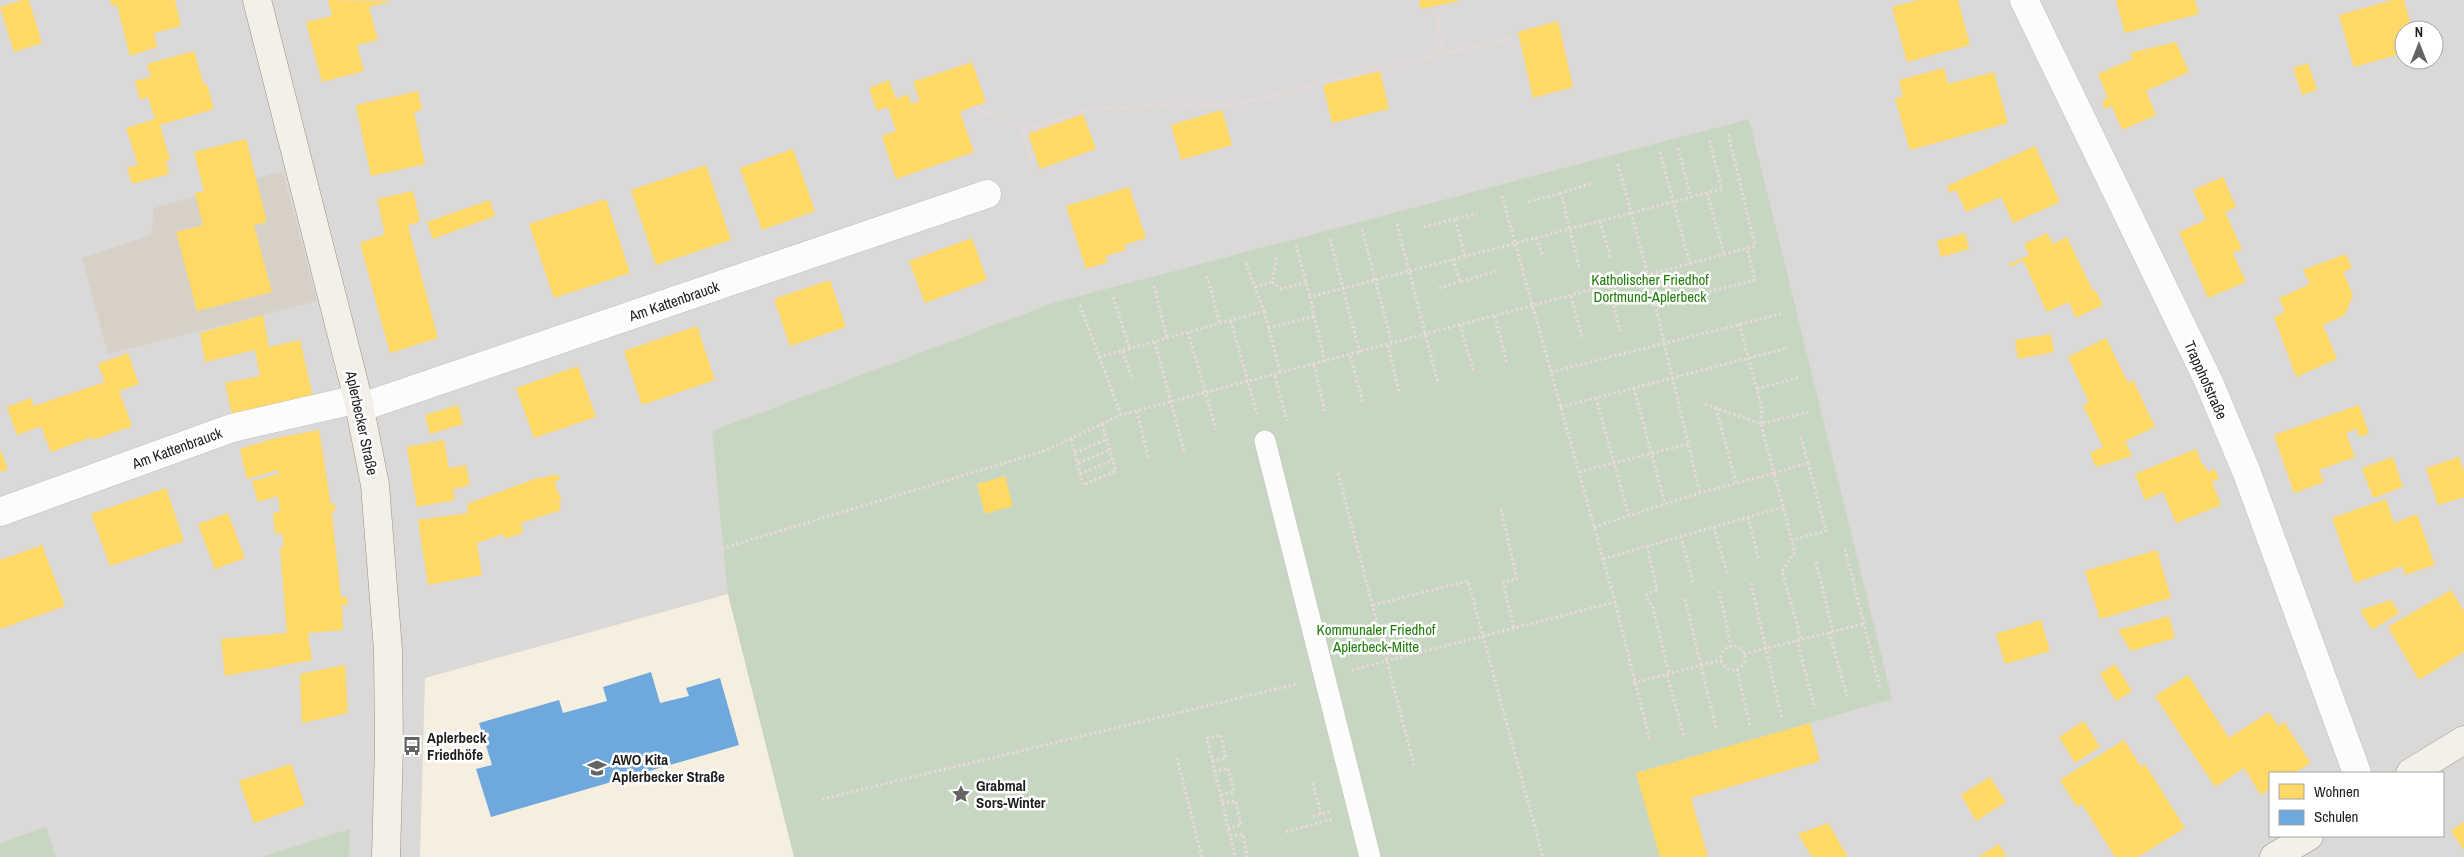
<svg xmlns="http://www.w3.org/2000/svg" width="2464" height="857" font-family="'Archivo Narrow',sans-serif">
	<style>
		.residential { fill: #dbd8d8; fill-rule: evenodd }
		.education { fill: #f6efe0 }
		.construction { fill: #d6d0c7 }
		.cemetery { fill: #c7d6c1 }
		.parking { fill: #dcdad9 }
		.homes { fill: #ffd966 }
		.schools { fill: #6fa8dc }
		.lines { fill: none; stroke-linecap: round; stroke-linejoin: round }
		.service-casing { stroke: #c1bfbe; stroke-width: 22 }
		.minor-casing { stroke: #c1bfbe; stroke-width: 29 }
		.secondary-casing { stroke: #97917e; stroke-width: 29 }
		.path { stroke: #ead8db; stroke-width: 3; stroke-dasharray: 2.5 2.5; stroke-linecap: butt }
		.service { stroke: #fcfcfb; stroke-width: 21 }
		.minor { stroke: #fcfcfb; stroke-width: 28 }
		.secondary { stroke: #f3f0e9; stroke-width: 28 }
		.labels { text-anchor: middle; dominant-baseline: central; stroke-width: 5; stroke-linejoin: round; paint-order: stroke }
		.park-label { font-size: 15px; fill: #207e08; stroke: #fff }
		.street-label { font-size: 15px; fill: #1d1d1d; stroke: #fff }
		.poi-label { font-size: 15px; font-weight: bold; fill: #1d1d1d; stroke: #fff; text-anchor: start }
	</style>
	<rect width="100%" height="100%" fill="#ece8e6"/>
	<path class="residential" d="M0 0H2464V857H0ZM2404 30H2434V60H2404ZM2270 773H2443V836H2270Z"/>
	<path class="education" d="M728 594 794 857H420L425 678Z"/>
	<path class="construction" d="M283 171 317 301 108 354 82 258 151 235 154 208Z"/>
	<path class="cemetery" d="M1749 119 1892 699 1636 773 1660 857H794L728 594 712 431 1053 303Z
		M46 827 56 857H0V843Z
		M350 829 349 857H262Z"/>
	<path class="parking" d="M716 544 726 590 421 677 413 629Z"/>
	<path class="homes" d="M23 0H29L42 43 14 52 0 7Z
		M110 0H175L181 26 154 33 157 47 130 56 117 5 112 6Z
		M328 0 392 1 369 7 378 40 357 45 364 71 322 82 306 22 332 16Z
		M1419 0H1458L1459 1 1421 9Z
		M1919 0H1958L1970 45 1907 62 1892 7Z
		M2116 0H2195L2199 14 2125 33Z
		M2393 0H2404L2412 30H2404V53L2354 67 2339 15Z
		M1558 21 1573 87 1533 98 1518 32Z
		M2176 42 2189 72 2146 91 2156 115 2122 130 2112 106 2105 109 2102 101 2108 98 2098 74 2133 59 2130 53Z
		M194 51 204 85 207 84 214 109 160 125 170 160 166 161 169 174 132 184 127 168 138 165 126 128 155 119 148 97 140 100 135 81 151 77 147 64Z
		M972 62 986 102 960 112 974 152 896 179 882 136 896 131 888 107 877 111 869 88 889 80 896 99 908 94 911 104 920 101 913 82Z
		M2308 63 2317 90 2302 95 2293 68Z
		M1944 68 1948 84 1994 72 2008 123 1910 150 1895 98 1903 97 1899 80Z
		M1380 71 1389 109 1332 123 1323 85Z
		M418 91 422 110 414 112 425 164 371 176 356 105Z
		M1222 110 1232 145 1181 160 1171 125Z
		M1083 114 1096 149 1040 169 1028 134Z
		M246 139 267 222 254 225 272 292 197 311 176 232 203 225 195 193 204 191 194 152Z
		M2035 146 2060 202 2013 223 2001 197 1966 212 1956 190 1950 193 1947 186Z
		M793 149 815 211 762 230 740 168Z
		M706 165 731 240 656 265 631 190Z
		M2223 177 2236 207 2225 212 2242 249 2233 253 2246 282 2208 298 2179 232 2206 220 2193 190Z
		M1129 187 1146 238 1124 245 1126 250 1105 256 1108 262 1086 269 1066 206Z
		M413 191 420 221 408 226 438 338 390 353 360 243 385 234 377 199Z
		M606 199 630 273 554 298 529 224Z
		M490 200 495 216 433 239 427 222Z
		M1965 233 1969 249 1941 257 1937 241Z
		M2047 233 2053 244 2067 237 2093 291 2095 290 2103 305 2076 318 2069 302 2047 312 2023 260 2010 267 2009 264 2029 255 2024 244Z
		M972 238 987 280 925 303 909 261Z
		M2346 254 2352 268 2343 272 2353 295 2345 315 2323 325 2337 359 2296 377 2274 317 2285 312 2279 298 2310 284 2303 270Z
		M830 280 846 327 790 346 774 299Z
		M263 315 269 347 300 340 313 397 232 414 225 383 260 376 255 350 205 362 200 333Z
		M697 326 715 380 642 405 624 351Z
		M2051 334 2054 352 2018 359 2015 340Z
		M2106 338 2128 383 2133 380 2155 427 2125 441 2132 456 2096 467 2090 453 2103 447 2083 405 2089 402 2068 357Z
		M128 353 139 384 119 391 132 426 93 440 92 437 51 452 41 426 17 435 7 407 31 398 34 406 105 382 98 364Z
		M578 366 596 417 534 438 516 388Z
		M458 405 463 424 430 434 425 415Z
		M2359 405 2369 433 2359 437 2356 429 2346 433 2355 457 2319 470 2324 482 2294 493 2274 435Z
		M319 430 331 505 335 504 336 510 332 511V514L341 597H347L348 605H342L343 630 308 633 312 660 225 676 221 639 287 633 280 547 284 546 282 533 275 534 273 513 280 512 278 496 258 502 252 481 279 474 278 470 247 479 240 449 272 439Z
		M444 440 449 468 466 465 470 485 453 489 455 500 417 507 407 447Z
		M0 449 8 469 0 472Z
		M2196 449 2203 466 2205 465 2208 472 2215 469 2219 479 2212 482 2221 505 2176 523 2163 492 2145 500 2135 474Z
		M2393 457 2403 487 2373 498 2362 468Z
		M2459 457 2464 471V497L2438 505 2426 468Z
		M552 475H558L560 480 554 482 562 501 559 502 561 510 521 523 523 533 505 539 503 534 477 543 482 575 428 585 418 520 468 513 467 504 540 477V479Z
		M1005 476 1013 506 985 514 977 484Z
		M166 488 184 541 110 566 91 514Z
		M2386 499 2394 523 2417 514 2435 565 2405 575 2402 566 2355 583 2332 518Z
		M228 513 245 558 215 569 198 524Z
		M42 545 65 606 0 629V560Z
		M2157 550 2171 598 2100 619 2085 571Z
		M2451 590 2464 611V652L2419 680 2388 627Z
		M2391 600 2399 613 2372 630 2360 610Z
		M2169 616 2175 638 2131 651 2118 630Z
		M2041 620 2050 651 2005 664 1996 634Z
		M2115 664 2132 691 2116 701 2100 674Z
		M345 665 348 713 302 723 300 674Z
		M2188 675 2229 738 2269 712 2278 726 2284 722 2311 763 2294 773H2270V789L2261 795 2244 768 2215 787 2155 696Z
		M2084 721 2100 747 2075 763 2059 737Z
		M1810 723 1820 761 1691 798 1708 857H1660L1636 773Z
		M2124 740 2141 767 2145 764 2185 828 2138 857H2115L2082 804 2077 807 2060 780Z
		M291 764 305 805 254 823 239 781Z
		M1990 777 2006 802 1976 821 1961 795Z
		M2464 822V850L2451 831Z
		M1828 823 1848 857H1812L1798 834Z
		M1999 844 2007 857H1978Z"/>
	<path class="schools" d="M651 672 660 703 689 696 686 688 720 678 739 745 491 817 476 769 492 765 479 723 559 700 563 713 607 701 603 687Z"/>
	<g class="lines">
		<g class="service-casing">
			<path id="service" d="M1265 441 1370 857"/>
		</g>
		<g class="minor-casing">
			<path id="minor" d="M2024 0 2208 380 2247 473 2357 773
				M359 408 987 194
				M0 512 232 428 358 399"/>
		</g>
		<g class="secondary-casing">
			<path id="secondary" d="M257 0 358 399 375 485 388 650 389 746 386 857
				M2410 773 2464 740
				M2274 857 2309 836"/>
		</g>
		<path class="path" d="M1438 15 1441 53
			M972 107 1023 128H1035L1087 110 1182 104 1228 106 1510 38 1515 53H1522
			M1023 128 1032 166
			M1678 148 1691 197
			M1660 152 1690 264
			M1618 164 1648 275 1700 493
			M1707 193 1724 254
			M1502 196 1615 602 1650 741
			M1528 202 1561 193
			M1600 221 1611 259
			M1397 224 1438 383
			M1424 227 1455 219
			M1362 229 1392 344
			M1536 238 1543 257
			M1330 239 1360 353
			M1296 245 1310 297
			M1465 256 1455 219 1477 213
			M1453 259 1460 282 1497 271
			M1579 267 1561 193 1593 183
			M1207 276 1220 324
			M1272 282 1281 289 1306 282
			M1154 286 1167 338
			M1609 286 1620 331
			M1255 287 1272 282 1277 257
			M1439 288 1460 282
			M1571 296 1582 337
			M1113 297 1130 349
			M1080 305 1121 415
			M1656 305 1755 280 1747 248
			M1264 311 1281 374
			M1495 316 1507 364
			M1231 321 1257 414
			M1739 324 1762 408 1761 424 1808 412
			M1460 325 1474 372
			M1268 328 1315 316
			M1188 332 1216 429
			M1155 342 1184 451
			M1388 345 1399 392
			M1123 351 1132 380
			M1350 356 1363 402
			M1099 357 1264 311 1245 261
			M1325 362 1310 297 1722 189 1709 139
			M1314 365 1325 412
			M1551 372 1781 314
			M1275 376 1287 421
			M1634 388 1665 504
			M1757 389 1800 377
			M1596 398 1629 516
			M1705 404 1761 424 1774 473 1808 463 1826 531 1792 540
			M1560 407 1788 348
			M1716 408 1736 482
			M1137 411 1148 457
			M1801 437 1808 463
			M1071 439 1083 485 1116 471 1102 424
			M1075 453 1107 439
			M1078 463 1110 450
			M1579 472 1688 444
			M1338 473 1414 765
			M1080 474 1113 460
			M1501 509 1517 579 1503 582 1514 628
			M1748 517 1759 561
			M1594 527 1700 493 1774 473 1795 552 1782 571 1801 639
			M1714 527 1727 573
			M1681 536 1693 582
			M1647 546 1657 590 1647 594V598L1653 608 1669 674
			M1845 549 1880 688
			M717 550 1044 451 1121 415 1755 246 1728 133
			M1603 559 1783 507
			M1816 562 1833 631
			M1751 583 1782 719
			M1719 591 1731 646
			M1685 599 1716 728
			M1373 605 1468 581 1543 857
			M1829 632 1847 696
			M1797 640 1815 709
			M1721 658a12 12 0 1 1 24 0a12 12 0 1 1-24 0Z
			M1744 654 1863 624
			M1737 669 1750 727
			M1352 670 1615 602
			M1667 675 1684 736
			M1633 683 1721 660
			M1177 758 1202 857
			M1212 761 1226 758 1221 735 1207 738 1235 857
			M1214 771 1228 768 1234 792 1220 795
			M1313 783 1321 814
			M822 799 1297 684
			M1222 803 1236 801 1241 825 1228 828
			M1313 816 1330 812
			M1286 832 1332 819
			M1230 836 1243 834 1247 857"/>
		<use href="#service" class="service"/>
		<use href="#minor" class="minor"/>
		<use href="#secondary" class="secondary"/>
	</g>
	<defs>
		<g id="bus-bare" transform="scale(1.5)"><path d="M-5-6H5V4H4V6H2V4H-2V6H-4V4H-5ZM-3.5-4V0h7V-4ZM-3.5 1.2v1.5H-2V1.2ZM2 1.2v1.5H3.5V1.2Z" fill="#656463" stroke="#fff" stroke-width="2.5" paint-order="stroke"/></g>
		<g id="school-bare" transform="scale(1.5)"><path d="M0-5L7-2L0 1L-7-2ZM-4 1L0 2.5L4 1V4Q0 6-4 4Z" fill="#656463" stroke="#fff" stroke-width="2.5" paint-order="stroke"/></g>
		<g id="sight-bare" transform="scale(1.5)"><path d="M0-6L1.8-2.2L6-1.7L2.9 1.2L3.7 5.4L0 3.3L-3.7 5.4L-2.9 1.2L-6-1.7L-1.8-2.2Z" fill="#656463" stroke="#fff" stroke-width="2.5" paint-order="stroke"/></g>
	</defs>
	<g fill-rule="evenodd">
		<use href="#bus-bare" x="412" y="746"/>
		<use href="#school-bare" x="597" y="768"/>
		<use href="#sight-bare" x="961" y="794"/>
	</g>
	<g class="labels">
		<g class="park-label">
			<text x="1650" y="279">Katholischer Friedhof<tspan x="1650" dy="17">Dortmund-Aplerbeck</tspan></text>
			<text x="1376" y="629">Kommunaler Friedhof<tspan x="1376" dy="17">Aplerbeck-Mitte</tspan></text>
		</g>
		<g class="street-label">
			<text transform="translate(674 301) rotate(-19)">Am Kattenbrauck</text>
			<text transform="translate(2206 380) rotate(66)">Trapphofstraße</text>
			<text transform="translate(362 423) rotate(78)">Aplerbecker Straße</text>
			<text transform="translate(177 448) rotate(-20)">Am Kattenbrauck</text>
		</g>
		<g class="poi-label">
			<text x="427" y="737">Aplerbeck<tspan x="427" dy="17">Friedhöfe</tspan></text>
			<text x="612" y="759">AWO Kita<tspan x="612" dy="17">Aplerbecker Straße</tspan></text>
			<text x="976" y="785">Grabmal<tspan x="976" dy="17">Sors-Winter</tspan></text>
		</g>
	</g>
	<rect x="2269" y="772" width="175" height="65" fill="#ffffff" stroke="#a5a5a5"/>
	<rect x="2279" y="784" width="25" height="15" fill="#ffd966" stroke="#a5a5a5"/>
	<text x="2314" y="797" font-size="15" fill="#1d1d1d">Wohnen</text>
	<rect x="2279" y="810" width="25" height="15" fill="#6fa8dc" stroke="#a5a5a5"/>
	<text x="2314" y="822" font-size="15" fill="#1d1d1d">Schulen</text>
	<g transform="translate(2419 45)"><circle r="24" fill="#ffffff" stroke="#a5a5a5"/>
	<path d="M0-4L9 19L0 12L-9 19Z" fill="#656463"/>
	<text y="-8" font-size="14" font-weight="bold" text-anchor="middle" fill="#1d1d1d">N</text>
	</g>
</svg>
